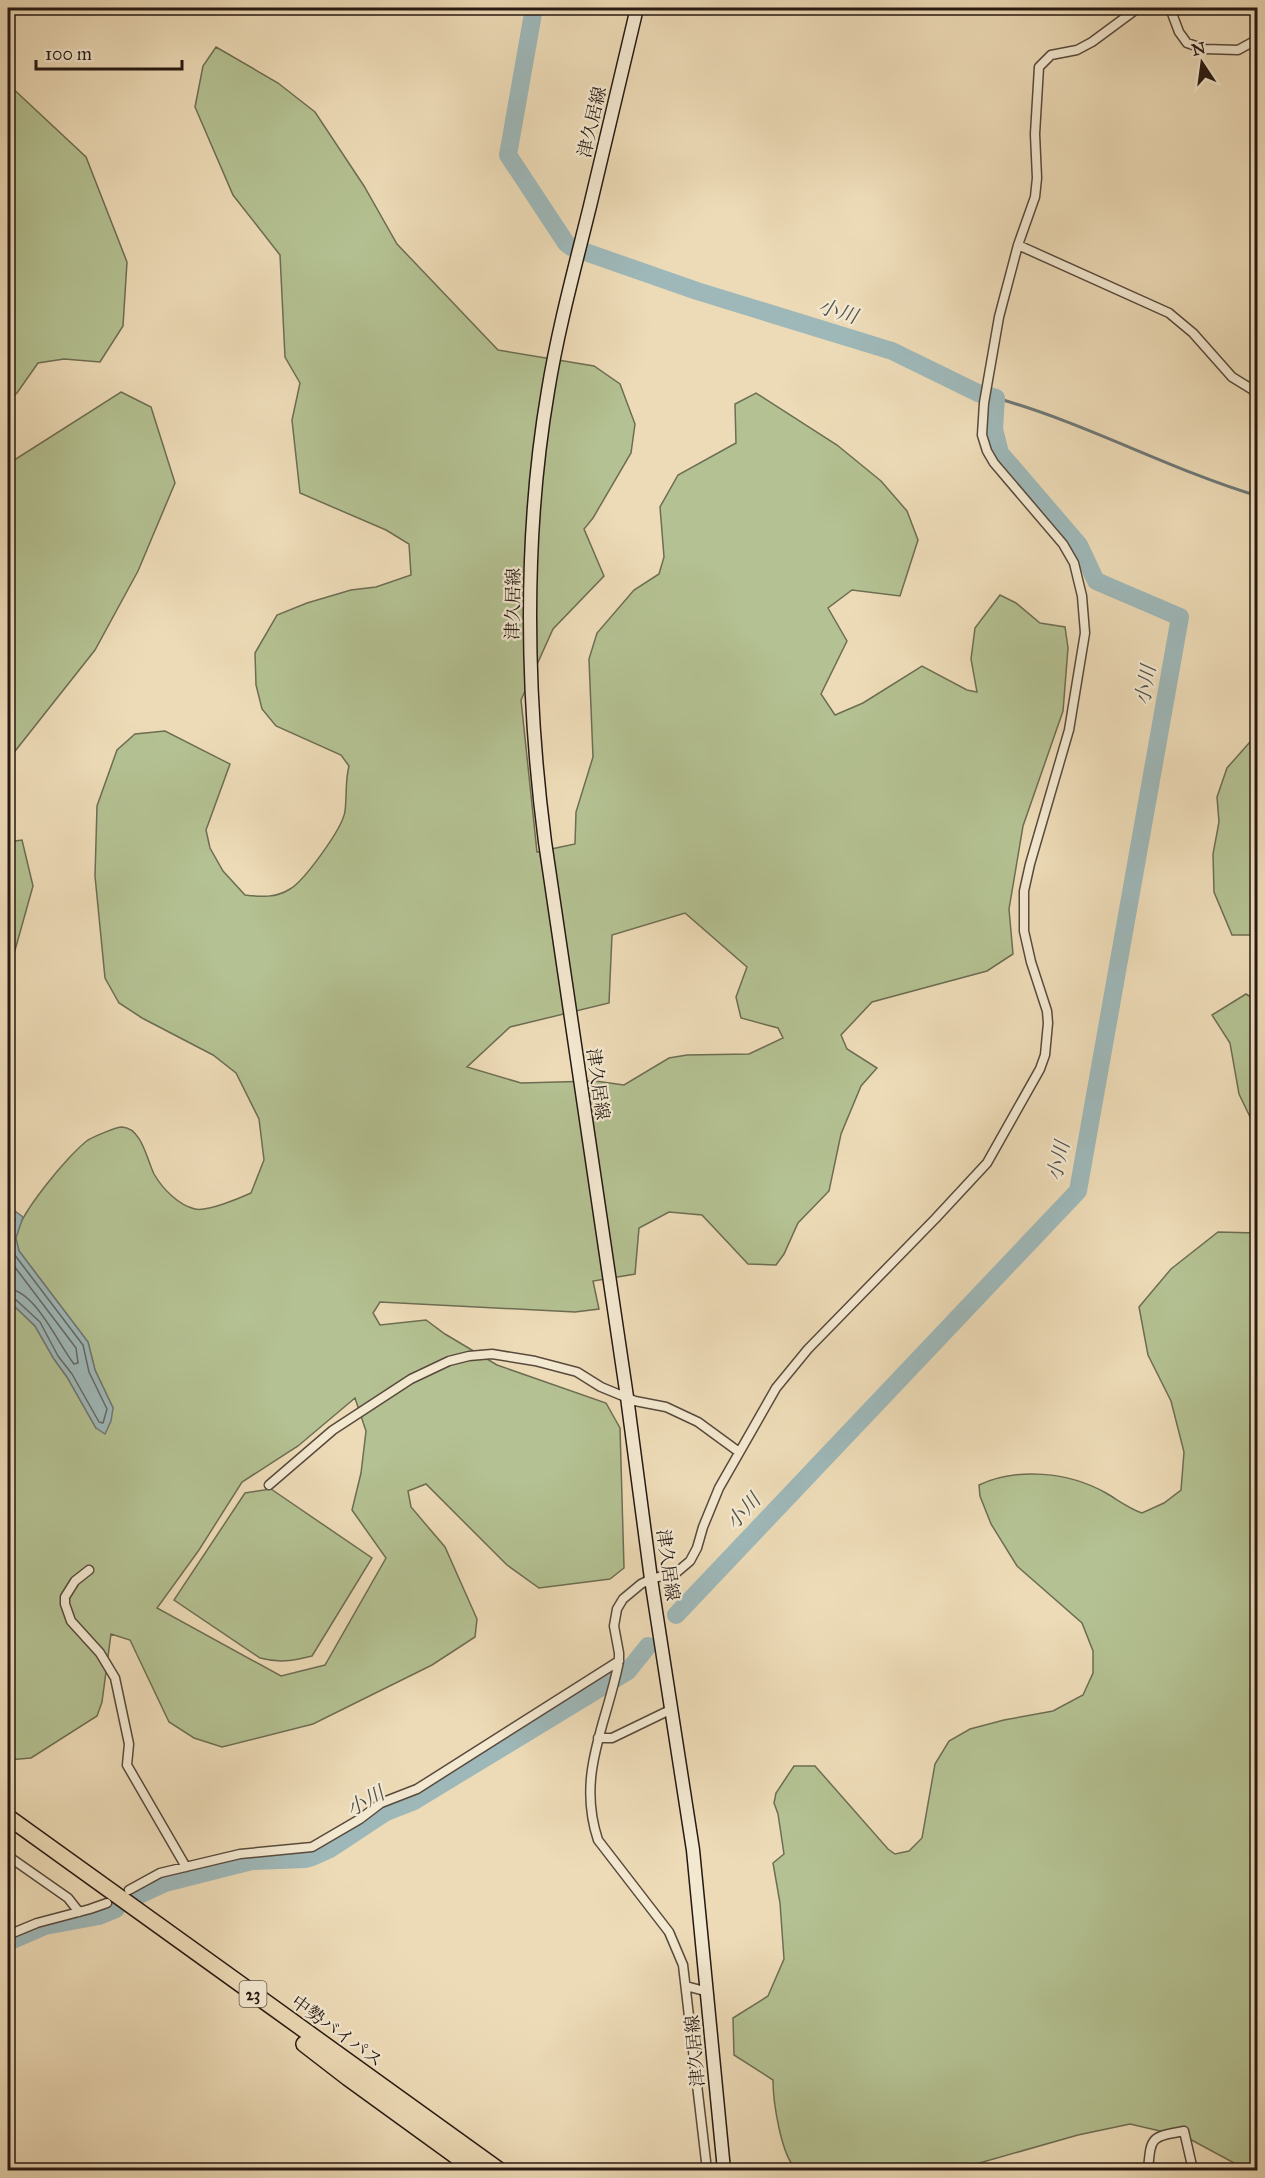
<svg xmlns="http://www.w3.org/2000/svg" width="1265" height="2178" font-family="'IM FELL Great Primer','Noto Serif JP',serif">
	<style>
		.green { fill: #b4c192; stroke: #6d6d52; stroke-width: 1.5; fill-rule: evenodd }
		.water { fill: #9eb8b9; stroke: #6e7877; stroke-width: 1.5 }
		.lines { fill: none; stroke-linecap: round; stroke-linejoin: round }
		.shore { stroke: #626866; stroke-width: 1.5 }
		.stream { stroke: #6e7877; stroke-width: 3 }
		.river { stroke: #9eb8b9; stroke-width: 18 }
		.street-casing { stroke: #584a3c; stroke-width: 11 }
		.secondary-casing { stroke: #261913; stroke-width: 15 }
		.highway-casing { stroke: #261913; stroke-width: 18 }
		.street { stroke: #f3e8d0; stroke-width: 8 }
		.secondary { stroke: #f3e8d0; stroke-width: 12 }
		.highway { stroke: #eddbb7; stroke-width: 15 }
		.labels { text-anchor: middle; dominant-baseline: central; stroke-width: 4.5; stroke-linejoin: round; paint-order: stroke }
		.shield { fill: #f3e8d0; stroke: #64574c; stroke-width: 1.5 }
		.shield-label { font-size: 16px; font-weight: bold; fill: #261913 }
		.street-label { font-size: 18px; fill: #261913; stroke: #f3e8d0 }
		.water-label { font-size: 20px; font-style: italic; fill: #50514d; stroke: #f3e8d0 }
	</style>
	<rect width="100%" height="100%" fill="#eddbb7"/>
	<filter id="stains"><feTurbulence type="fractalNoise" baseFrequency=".00333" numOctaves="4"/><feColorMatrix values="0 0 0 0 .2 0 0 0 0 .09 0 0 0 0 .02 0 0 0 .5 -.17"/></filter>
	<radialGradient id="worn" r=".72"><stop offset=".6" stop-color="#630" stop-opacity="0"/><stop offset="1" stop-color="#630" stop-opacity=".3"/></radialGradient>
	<path class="green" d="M216 47 278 83 315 112 364 186 397 244 498 350 594 366 620 384 635 424 631 453 593 518 584 529 604 576 553 629 521 700 537 852 575 844 576 812 593 757 589 659 597 633 634 590 659 574 664 557 660 507 678 475 736 443 735 404 756 393 837 445 881 481 907 511 918 540 900 596 852 590 828 608 847 641 821 694 835 715 863 703 922 666 967 690 977 692 971 659 975 628 1000 595 1016 603 1040 623 1065 627 1068 648 1063 711 1023 826 1009 909 1013 954 987 971 872 1002 841 1035 847 1049 877 1068 861 1086 841 1134 829 1191 798 1223 784 1254 776 1265 748 1264 702 1215 669 1212 639 1228 635 1274 593 1281 599 1309 575 1312 380 1302 373 1313 380 1325 426 1320 445 1334 497 1365 606 1403 620 1428 624 1568 610 1579 539 1588 507 1565 426 1484 408 1491 411 1507 445 1547 477 1619 475 1637 432 1665 313 1724 222 1747 194 1738 169 1722 130 1640 111 1634 102 1702 97 1716 31 1758 8 1760V1300L35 1326 54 1359 67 1377 96 1428 113 1408 95 1370 88 1342 19 1251C18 1247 16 1242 16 1238 16 1217 70 1153 88 1140 93 1137 116 1127 122 1127 142 1128 147 1160 154 1174 162 1188 178 1205 195 1209 207 1212 240 1198 251 1193L264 1160 259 1119 236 1073 213 1055 142 1018 119 1003 105 978 95 876 97 806 117 750 135 734 165 731 230 764 206 830 210 848 223 871 245 895C261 897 276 898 290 889 304 881 343 828 345 811 347 795 345 781 349 766L341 755 276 726 262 709 256 685 255 653 277 615 307 603 351 590 376 587 411 575 409 544 386 530 300 493 292 420 300 383 285 357 280 255 233 195 195 107 203 66ZM685 913 747 967 736 997 741 1018 778 1028 783 1038 749 1054 687 1055 669 1058 624 1085 595 1081 521 1083 467 1067 510 1027 609 1003 612 935ZM355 1398 366 1431 361 1473 352 1510 386 1558 325 1665 281 1676 157 1608 199 1550 242 1482 298 1446Z
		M8 84 86 157 127 262 123 326 100 362 64 359 38 363 17 393 8 400Z
		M121 392 151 407 175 483 138 571 95 650 8 760V464Z
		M1257 734V935H1232L1214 892 1213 854 1219 822 1217 797 1227 768Z
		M22 840 33 886 10 968 8 984V842Z
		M1246 994 1257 1001V1125L1253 1123 1239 1094 1230 1043 1212 1015Z
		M1218 1232 1257 1233V2170H1247L1186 2137 1130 2124 1078 2135 955 2170H797C781 2157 773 2101 773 2080L734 2055 733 2018 768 1996 784 1959 780 1903 773 1863 784 1854 778 1814 774 1803 776 1793 794 1766H815L888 1849 895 1854 909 1851 922 1838 935 1764 949 1741 970 1729 1004 1720 1053 1711 1083 1695 1093 1673V1651L1082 1623 1017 1566 991 1524 980 1496 979 1485C1017 1467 1069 1472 1106 1493 1118 1500 1128 1508 1142 1513L1164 1503 1181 1490 1184 1452 1171 1401 1148 1355 1139 1307 1171 1269Z
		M271 1489 372 1558 312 1656C293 1661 279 1663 260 1658L174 1600 245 1493Z"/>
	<path class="water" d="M8 1206 23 1217 16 1238 19 1251 88 1342 95 1370 113 1408 111 1421 105 1434 96 1428 67 1377 54 1359 35 1326 8 1300Z"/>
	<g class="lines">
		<path class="shore" d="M8 1213 15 1220 10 1238 14 1254 83 1345 89 1372 107 1409 103 1423 99 1422 72 1374 58 1356 40 1322 14 1298 8 1296
			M8 1258 76 1348 78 1363 74 1364C58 1344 35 1290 8 1289"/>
		<path class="stream" d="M996 398C1086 423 1168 469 1258 496"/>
		<path class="river" d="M534 8 508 155 566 243 571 247 697 291 892 351 978 393 996 398 994 429 1000 453 1079 545 1096 581 1180 617 1078 1191 676 1615
			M139 1895 165 1883 252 1861 305 1859 312 1857 330 1849 386 1812 414 1801 628 1671 648 1646
			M8 1942 45 1926 99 1916 116 1909"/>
		<g class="street-casing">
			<path id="street" d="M1170 8 1179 32 1187 43 1205 49 1238 50 1258 39
				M1018 245 1169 313 1193 333 1232 377 1258 393
				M269 1485 333 1430 411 1379 449 1361 469 1356 492 1354 535 1361 577 1372 601 1387 635 1401 666 1407 698 1422 739 1452
				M89 1570 75 1581 65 1597V1604L71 1621 100 1653 115 1678 129 1744 127 1765 186 1867
				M598 1738H612L672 1709
				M8 1856 68 1898 79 1912
				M129 1890 160 1873 240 1854 312 1847 360 1819 381 1803 417 1789 619 1661
				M8 1935 37 1923 90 1909 107 1903
				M1258 1963 1256 1978 1258 2006
				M686 1986 708 1992
				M707 2170 683 1965 669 1932 598 1840C576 1774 607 1724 619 1661V1653L614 1626 617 1609 623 1599 641 1584 651 1579 677 1572 690 1561 697 1548 703 1527 719 1488 776 1388 808 1349 935 1219 987 1163 1040 1069 1045 1055 1048 1023 1047 1011 1031 962 1024 931V891L1030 864 1069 730 1085 633 1082 596 1074 563 1063 544 994 463 987 451 982 435 984 403 999 317 1018 245 1035 197 1037 178 1035 134 1039 67 1051 55 1077 50 1092 42 1138 8
				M1148 2170C1151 2137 1150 2137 1184 2131L1193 2170"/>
		</g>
		<g class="secondary-casing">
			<path id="secondary" d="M637 8C621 74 606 140 590 206 575 267 558 329 548 391 523 537 526 696 545 842L627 1397 651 1579 693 1850 724 2170"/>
		</g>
		<g class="highway-casing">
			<path id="highway" d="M8 1817 499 2170
				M304 2044 348 2078 475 2170"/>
		</g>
		<use href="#street" class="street"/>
		<use href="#secondary" class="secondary"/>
		<use href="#highway" class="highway"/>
	</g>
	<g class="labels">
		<rect class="shield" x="239.5" y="1981" width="27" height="26" rx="4.5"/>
		<g class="shield-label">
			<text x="253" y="1994">23</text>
		</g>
		<g class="street-label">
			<text transform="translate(592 122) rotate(-77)">津久居線</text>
			<text transform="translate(513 604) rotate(-89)">津久居線</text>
			<text transform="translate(598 1084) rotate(82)">津久居線</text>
			<text transform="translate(668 1565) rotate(82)">津久居線</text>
			<text transform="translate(337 2031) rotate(36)">中勢バイパス</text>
			<text transform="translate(695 2051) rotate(-95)">津久居線</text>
		</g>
		<g class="water-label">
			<text transform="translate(838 311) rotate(17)">小川</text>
			<text transform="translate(1145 685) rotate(-80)">小川</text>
			<text transform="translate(1058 1161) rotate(-77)">小川</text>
			<text transform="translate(743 1511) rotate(-47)">小川</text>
			<text transform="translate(365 1801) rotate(-29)">小川</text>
		</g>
	</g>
	<rect width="1265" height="2178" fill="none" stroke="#eddbb7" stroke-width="30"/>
	<rect x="9" y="9" width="1247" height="2160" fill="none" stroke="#261913" stroke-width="3"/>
	<rect x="15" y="15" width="1235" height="2148" fill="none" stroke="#261913" stroke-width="1.5"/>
	<g transform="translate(1202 63) rotate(347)" stroke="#f3e8d0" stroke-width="4.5" paint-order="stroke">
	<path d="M0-4.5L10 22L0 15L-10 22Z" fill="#261913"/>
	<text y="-9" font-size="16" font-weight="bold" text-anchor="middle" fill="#261913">N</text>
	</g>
	<path d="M36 60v9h146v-9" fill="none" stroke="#261913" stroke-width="3"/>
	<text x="45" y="60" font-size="18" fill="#261913" stroke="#f3e8d0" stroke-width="4.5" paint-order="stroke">100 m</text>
	<rect width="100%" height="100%" filter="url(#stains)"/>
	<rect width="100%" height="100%" fill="url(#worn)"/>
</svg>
